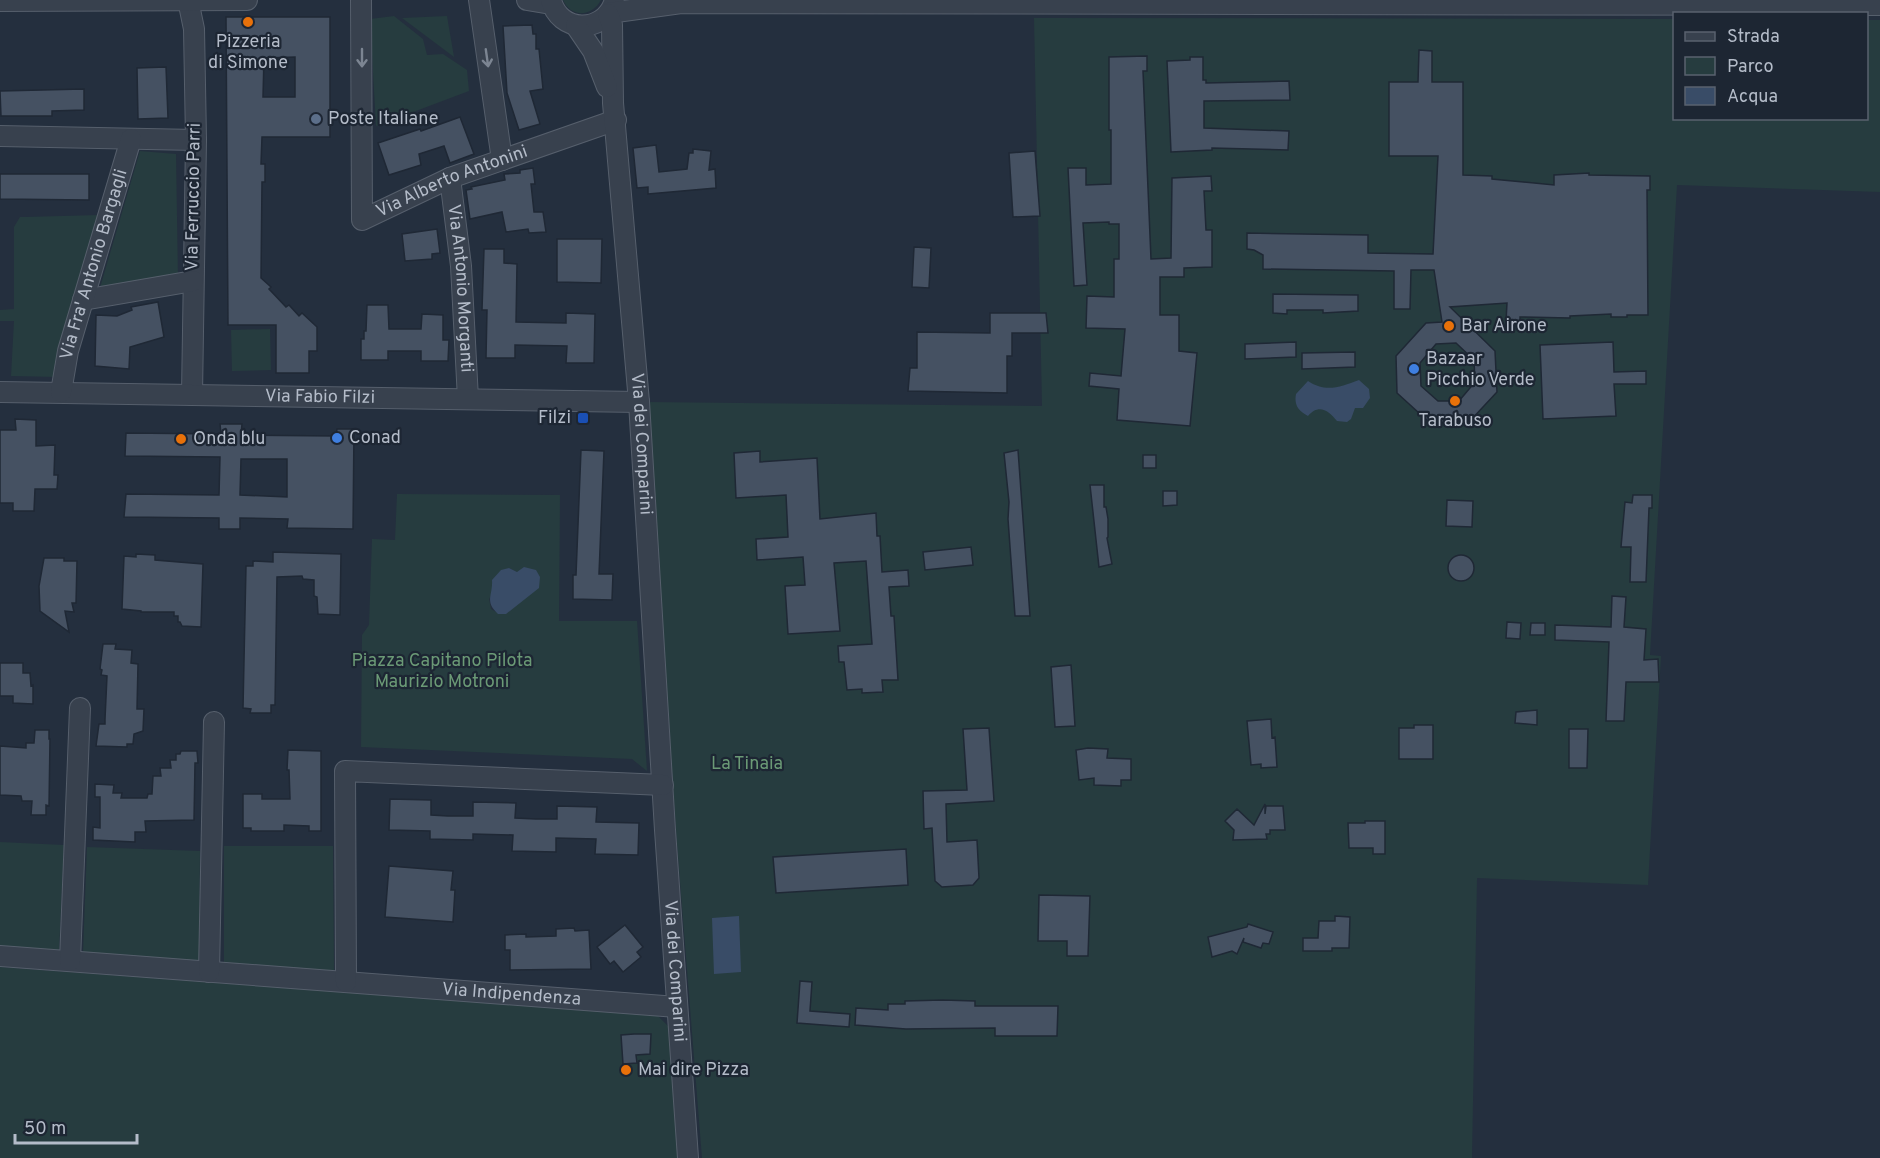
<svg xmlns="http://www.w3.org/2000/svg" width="1880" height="1158" font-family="Overpass,sans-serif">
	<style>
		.green { fill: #263c3f; fill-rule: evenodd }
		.water { fill: #394c67 }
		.building { fill: #455162; stroke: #1f2835; stroke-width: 1.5; fill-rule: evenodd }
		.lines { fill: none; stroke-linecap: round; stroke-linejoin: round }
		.minor-casing { stroke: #565f6c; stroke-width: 22 }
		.minor { stroke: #38414e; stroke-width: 20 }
		.oneway { stroke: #7c8592 }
		.food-dot { fill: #e8710a; stroke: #1d2633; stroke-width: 2 }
		.service-dot { fill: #5c6f8a; stroke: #1d2633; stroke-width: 2 }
		.shop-dot { fill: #3f7fe0; stroke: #1d2633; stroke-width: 2 }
		.transit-dot { fill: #1a4fb4; stroke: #1d2633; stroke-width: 2 }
		.labels { text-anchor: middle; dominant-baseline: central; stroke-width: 4.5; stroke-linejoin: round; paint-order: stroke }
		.poi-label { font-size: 18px; fill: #b4bcc9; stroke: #1d2633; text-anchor: start }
		.street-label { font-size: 18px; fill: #b4bcc9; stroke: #1d2633 }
		.park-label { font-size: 18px; fill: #6b9a76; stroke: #1d2633 }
	</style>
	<rect width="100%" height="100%" fill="#242f3e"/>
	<path class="green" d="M563 0H601C592 17 571 18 563 0Z
		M394 16 423 39 427 55 443 54 467 70 469 91 376 126 370 19Z
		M447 16 454 57 402 18Z
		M1034 18 1674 19V118H1866L1867 20H1880V192L1677 185 1650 655 1661 656 1648 885 1477 878 1472 1158H702L677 844 647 402 1042 406Z
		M140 151 176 154 178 279 99 291Z
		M99 215 59 377 11 376 14 321H0V310L14 309V227L20 217H25Z
		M270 329 271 370 232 371 231 330Z
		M397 494 560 495 559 621H637L647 771 632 759 361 747 362 635 369 625 372 539 395 540ZM509 568 517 572 496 612 491 609 489 599 492 594V584Z
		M0 842 64 845 59 951 0 949Z
		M224 846H333L334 972 224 962Z
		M87 847 200 851 199 961 83 952Z
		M0 967 657 1015 670 1028 684 1158H0Z"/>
	<path class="water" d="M1359 380 1369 389 1370 398 1363 408H1355L1351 419 1347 422 1337 421C1329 411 1319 403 1308 416 1298 411 1294 405 1296 394L1308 381C1326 393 1340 387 1359 380Z
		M524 567 536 570 540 577 539 588 506 614H498C484 601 493 596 492 580L501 570 509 568 517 572Z
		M739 916 741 972 714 974 712 918Z"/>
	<path class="building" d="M226 17H330V137H262L261 164H265V182H262L261 278 271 287 269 289 286 307 289 305 299 316 302 313 317 327V351H309V373H276V325H228ZM295 57V97H263L264 58Z
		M532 25 533 34H536V49H539L543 89 530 91 540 124 519 130 507 93 503 26Z
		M1419 50 1432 51V82H1463V175L1492 176V179L1554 185V175L1589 173V175L1650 176V190H1647L1648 315H1627V317H1611V314L1570 316V318L1520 317V322L1506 321 1507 303 1450 307 1495 351 1497 392 1469 422 1430 423 1397 393 1396 356 1426 323 1442 322 1434 270H1411L1410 309H1394V271L1263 269V255L1254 250 1247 249V233L1368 235V253L1433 254 1438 156H1389V82H1418ZM1456 343 1474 360 1475 382 1459 401H1438L1421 386 1420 363 1436 344Z
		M1147 56V71H1143L1151 259 1171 258 1172 178 1211 176 1212 191H1204L1206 230H1212V267L1184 268V277H1160V315H1179V351L1197 353 1190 426 1117 420 1119 389 1089 386 1090 373 1121 376 1125 329 1086 328 1087 296 1114 297V259H1119V224H1109V222L1083 223 1087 285 1074 286 1068 168H1086V185L1111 184V130H1109V57Z
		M1190 57H1203V80H1206V83L1289 81 1290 100 1204 101V128L1289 131 1288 150 1212 148V150L1171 152 1167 61 1190 60Z
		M166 67 168 118 138 119 137 68Z
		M84 89V110L52 111V116H1L0 91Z
		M460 117 474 154 450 163 444 146 419 154 421 165 389 175 378 143 420 129 421 131Z
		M656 145 659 172 687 169 689 153H693V149L711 151 709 170 715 169 716 188 648 194V187L637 188 633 148Z
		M1035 151 1040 216 1013 217 1009 153Z
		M533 168 535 184H531L534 212H543L546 232 529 233 528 229 506 232 502 212 470 219 466 190 472 189 471 187 505 180 504 174 520 173V170Z
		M0 174H89V200L0 199Z
		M437 229 440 253 432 254V259L405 261 402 234Z
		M557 239H602L601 283 557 282Z
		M914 247 931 248 929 288 912 287Z
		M484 249H504V263L517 264 516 322 566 323V313L595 314 594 363H566L567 346 515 345V358H486L487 310H482Z
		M1273 294 1358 295V311L1323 313V310H1287V314L1273 313Z
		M158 302 164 337 130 347 129 369 95 366 96 315 117 316 132 310 131 307Z
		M367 305H388L389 329H421L422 314 443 315V340H449L448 361H421V351H388V360H361V339H364V331H366Z
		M990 313H1046L1048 333H1012V356H1007V393L908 391 910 368H917V332L990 333Z
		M1296 342V357L1245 359V344Z
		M1613 342 1614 372 1646 371V384H1614L1616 416 1543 419 1540 345Z
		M1355 352V367L1302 369V353Z
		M15 419 36 420V446L55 445 54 475H58L57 489H35L34 511H13V503H0V430H16Z
		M220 424H242L241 435 336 436 337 429H354L353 529 287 528 288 519 240 518V529H219V518L124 517 126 494 219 495 220 457 125 456 126 433 221 434ZM241 459H287V497L240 495Z
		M581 450 604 451 599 574H613L612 600 573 599V575H576Z
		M1018 450 1030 616H1015L1008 519 1009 502 1004 453Z
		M760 451V462L817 458 820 519 876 513 877 536H880L882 572 908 570 909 586 889 587 891 616H894L898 680H882L883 692 862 693V689L847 690 844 662H839L838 646 872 644 866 561 834 563 840 631 788 634 785 586 805 585 803 557 757 560 756 539 788 537 786 495 736 498 734 453Z
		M1143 455H1156V468H1143Z
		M1090 485H1104V507H1106L1108 519V537L1107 538 1112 564 1099 567Z
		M1163 491H1177V505L1163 506Z
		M1633 495H1652V508H1649L1646 582H1630L1631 547H1621L1625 502 1632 503Z
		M1447 500 1473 501 1472 527 1446 526Z
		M971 547 973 565 925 570 923 552Z
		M273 552 341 554 340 615 318 614 317 597 314 596V580L303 579 302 576 277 577 275 705H271V713H250L251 709 243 708 246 566H253V561L273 562Z
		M136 554 155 555V560L203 564 201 627 182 626 180 622H178V616H174V612H141V611L122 609 124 556 136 557Z
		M1448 568a13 13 0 1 1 26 0a13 13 0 1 1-26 0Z
		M44 558H64V561H77L76 603H72L74 612 65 611 69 632 40 611 39 586Z
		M1612 596 1626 597 1624 627 1646 629 1644 660 1658 659 1659 682H1626L1624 721H1606L1609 642 1555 640V625L1611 627Z
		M1507 622 1521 623 1520 639 1506 638Z
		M1531 623H1545V635H1530Z
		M103 644H116L115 649 132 650 131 663 138 664 137 709H144L143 731 134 734 133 744H127V747L96 746 99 724H105V719L107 676 101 675 102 670 100 669Z
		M0 663H23V673H30L31 686 33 685V704L13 703V696H0Z
		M1071 665 1075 726 1055 727 1051 667Z
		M1537 710V725L1515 723 1516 712Z
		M1271 719 1272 738 1275 737 1277 767 1261 768V764L1251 765 1247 721Z
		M1414 725H1433V759H1399V728H1414Z
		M989 728 994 801 946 804 947 842 977 840 979 878 973 885 942 887 935 881 932 828 924 829 923 791 967 790 963 729Z
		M1569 729H1588L1587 768H1569Z
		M35 730H49V739H50L49 806 46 805V815H31L32 801H22L21 796 0 795V746L26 748V743H34Z
		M1088 748 1108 749 1107 758 1131 759V780H1121V786L1094 785V778L1079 780 1076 750Z
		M288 750 321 751V831H309V826L284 825V831H251V828H243V794H262V799H290L289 770H287Z
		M181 751H197L198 763H195L194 820 145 821 146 832H135V842L93 840V827L100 828V797H95V784L114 785 113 793H122L121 798H147L148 794H152L153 776H161L160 768H171L170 760H176V754H180Z
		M390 799 431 800V815L448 816H473V802L516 803 515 818 536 819H557V806L597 807 596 822 639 823 638 855 595 854 596 839 556 838V852L512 851 513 835 473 834V840L430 839V831L389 830Z
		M1265 804V814L1266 806H1283L1285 830H1270V834H1266L1267 839 1233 840 1234 830 1225 821 1237 809 1254 825Z
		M1365 821H1385V854H1373V848H1349L1348 823H1365Z
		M906 849 908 885 776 893 773 857Z
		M389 866 453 871 451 890H455L453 922 385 917Z
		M1039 895 1090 896 1088 956H1067V941H1038Z
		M1335 916 1350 917 1349 948H1332V951H1303V938H1318L1319 921H1335Z
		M1248 924 1273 932 1269 944 1263 943 1261 948 1243 942 1244 938 1237 954 1232 951 1212 957 1208 937 1247 927Z
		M625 925 643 947 637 952 641 957 623 972 614 961 610 964 597 947Z
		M574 928 575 931 589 930 591 969 510 970V950H505V935L526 934V937L556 936V929Z
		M800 981 812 982 810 1011 850 1014 849 1027 797 1023Z
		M943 1000 975 1001V1006H1058L1057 1036H995V1028L906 1029 855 1025 856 1008 888 1010V1004H905V1001Z
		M634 1034H651L650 1054 636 1055 637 1063 623 1064 621 1035Z"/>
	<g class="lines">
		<g class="minor-casing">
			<g id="minor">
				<path d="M188 0 194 29 196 140 192 395"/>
				<path id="s1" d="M361 0 362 220 450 178 616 120"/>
				<path d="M479 0 502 160"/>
				<path d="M527 0 551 4"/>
				<path d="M551 0C559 33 603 34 614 3"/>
				<path d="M0 1 247 0"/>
				<path d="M609 13 681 3 1880 5"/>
				<path id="s2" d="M608 14 612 25 613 103 639 402 665 830 688 1158"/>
				<path d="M576 26 593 51 607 87"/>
				<path d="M0 136 196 140"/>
				<path id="s3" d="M450 178 461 266 468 399"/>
				<path d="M83 300 193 281"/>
				<path id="s4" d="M0 392 639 402"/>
				<path id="s5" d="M61 392 68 351 131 139"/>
				<path id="s6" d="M0 956 677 1007"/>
				<path d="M70 961 80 708"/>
				<path d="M209 972 214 722"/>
				<path d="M346 982 345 771 663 785"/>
			</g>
		</g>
		<use href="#minor" class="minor"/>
	</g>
	<defs><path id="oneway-shaft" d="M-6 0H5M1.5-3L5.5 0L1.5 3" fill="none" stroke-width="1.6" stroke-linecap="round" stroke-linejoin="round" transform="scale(1.5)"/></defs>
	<g class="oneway">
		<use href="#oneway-shaft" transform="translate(362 58) rotate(90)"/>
		<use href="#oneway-shaft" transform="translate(487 58) rotate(82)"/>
	</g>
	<g class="food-dot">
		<circle cx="248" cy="22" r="6"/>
		<circle cx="1449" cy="326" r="6"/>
		<circle cx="1455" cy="401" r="6"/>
		<circle cx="181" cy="439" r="6"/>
		<circle cx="626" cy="1070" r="6"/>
	</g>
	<circle class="service-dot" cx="316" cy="119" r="6"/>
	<g class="shop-dot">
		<circle cx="1414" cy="369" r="6"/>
		<circle cx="337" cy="438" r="6"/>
	</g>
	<rect class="transit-dot" x="577" y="412" width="12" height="12" rx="3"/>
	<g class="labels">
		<g class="poi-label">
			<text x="248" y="42" text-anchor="middle">Pizzeria<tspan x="248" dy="21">di Simone</tspan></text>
			<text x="328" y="119">Poste Italiane</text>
			<text x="1461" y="326">Bar Airone</text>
			<text x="1426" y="359">Bazaar<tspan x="1426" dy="21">Picchio Verde</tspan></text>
			<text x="571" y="418" text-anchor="end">Filzi</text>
			<text x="1455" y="421" text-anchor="middle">Tarabuso</text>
			<text x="349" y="438">Conad</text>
			<text x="193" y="439">Onda blu</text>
			<text x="638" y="1070">Mai dire Pizza</text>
		</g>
		<g class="street-label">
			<text stroke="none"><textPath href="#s1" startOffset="318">Via Alberto Antonini</textPath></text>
			<text transform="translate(194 197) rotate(-89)">Via Ferruccio Parri</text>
			<text stroke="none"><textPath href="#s5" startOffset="132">Via Fra' Antonio Bargagli</textPath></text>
			<text stroke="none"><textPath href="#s3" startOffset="111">Via Antonio Morganti</textPath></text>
			<text stroke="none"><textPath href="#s4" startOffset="320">Via Fabio Filzi</textPath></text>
			<text stroke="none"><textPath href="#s2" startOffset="432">Via dei Comparini</textPath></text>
			<text stroke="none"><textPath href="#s2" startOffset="960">Via dei Comparini</textPath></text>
			<text stroke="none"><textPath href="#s6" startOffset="513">Via Indipendenza</textPath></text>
		</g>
		<g class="park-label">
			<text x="442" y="661">Piazza Capitano Pilota<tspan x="442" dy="21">Maurizio Motroni</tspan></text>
			<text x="747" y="764">La Tinaia</text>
		</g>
	</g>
	<rect x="1673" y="12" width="195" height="108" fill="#1d2633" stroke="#59626f" stroke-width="1.5"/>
	<rect x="1685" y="32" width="30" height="9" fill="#38414e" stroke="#59626f" stroke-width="1.5"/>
	<text x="1727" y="42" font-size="18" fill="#b4bcc9">Strada</text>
	<rect x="1685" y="57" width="30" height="18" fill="#263c3f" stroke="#59626f" stroke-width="1.5"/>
	<text x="1727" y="72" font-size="18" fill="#b4bcc9">Parco</text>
	<rect x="1685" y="87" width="30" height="18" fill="#394c67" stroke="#59626f" stroke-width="1.5"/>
	<text x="1727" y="102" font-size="18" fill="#b4bcc9">Acqua</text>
	<path d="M15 1134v9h122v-9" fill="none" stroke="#b4bcc9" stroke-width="3"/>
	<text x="24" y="1134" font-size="18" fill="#b4bcc9" stroke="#1d2633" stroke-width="4.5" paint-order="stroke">50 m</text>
</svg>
